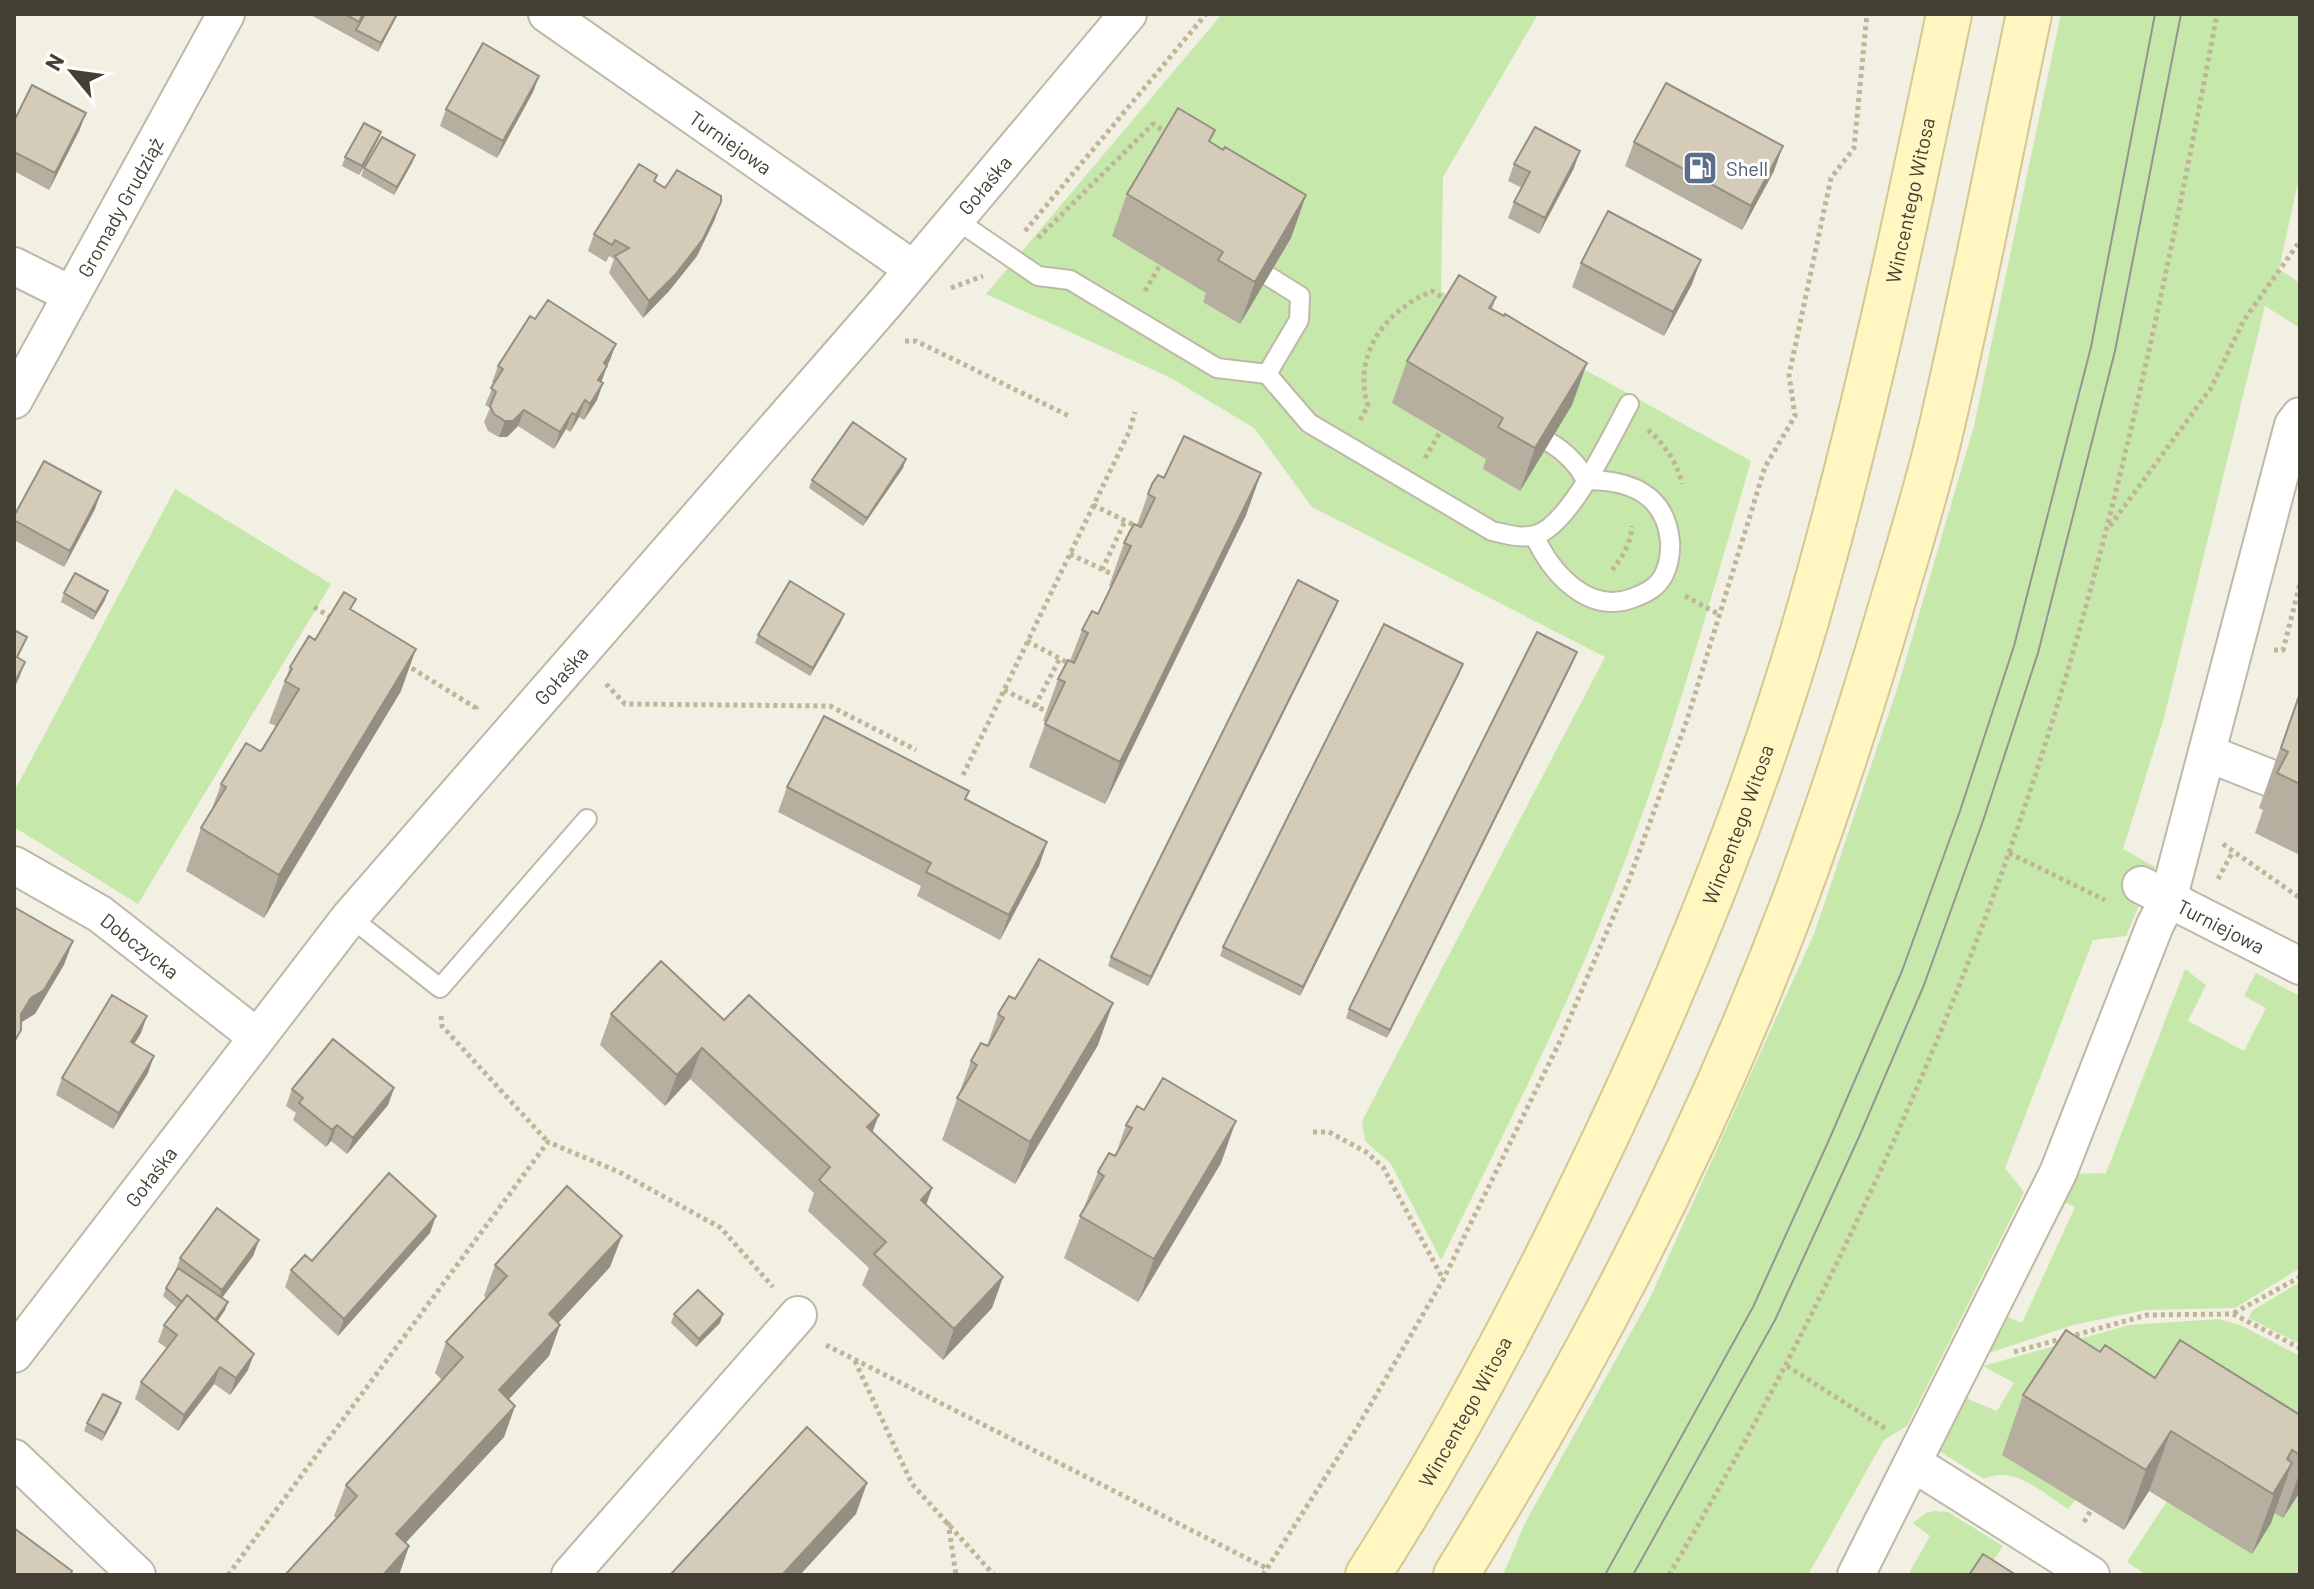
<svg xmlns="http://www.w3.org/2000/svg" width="2314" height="1589" font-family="Barlow,sans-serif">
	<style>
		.green { fill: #c7e8ab }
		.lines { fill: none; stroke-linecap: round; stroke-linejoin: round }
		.service-casing { stroke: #beb8a6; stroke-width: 22 }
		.minor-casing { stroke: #beb8a6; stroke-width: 40 }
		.secondary-casing { stroke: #d4c892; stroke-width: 48 }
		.path { stroke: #c0b597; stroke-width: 5; stroke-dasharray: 4 4; stroke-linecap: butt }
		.service { stroke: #fff; stroke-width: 18 }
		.minor { stroke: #fff; stroke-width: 36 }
		.secondary { stroke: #fff6c1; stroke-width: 44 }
		.tram { stroke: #949494; stroke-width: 2 }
		.wall { fill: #b6af9f }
		.shaded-wall { fill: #948f82 }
		.building { fill: #d4ccb9; stroke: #948f82; stroke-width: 2 }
		.labels { text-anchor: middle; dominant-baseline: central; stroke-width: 6; stroke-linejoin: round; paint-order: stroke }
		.street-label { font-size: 20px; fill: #443f33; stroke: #fff }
		.service-label { font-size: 20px; fill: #4e5e75; stroke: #fff; text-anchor: start }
	</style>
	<rect width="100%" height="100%" fill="#f2efe3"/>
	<path class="green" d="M1222 14H1538L1443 177 1441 291 1751 461C1707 610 1667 760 1608 904 1559 1026 1499 1143 1441 1260L1391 1164 1365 1141 1362 1121 1605 657 1312 507 1254 428 1171 378 986 294Z
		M2061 14H2300V173L2279 269 2300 283V328L2265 306 2164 718 2123 849 2155 867 2126 936 2093 940 2005 1168 2024 1192 1907 1426 1884 1440 1808 1575H1503L1525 1523 1649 1300 1814 934 1899 683 1974 426Z
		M175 489 331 584 138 904 14 827V792Z
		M2185 969 2206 985 2188 1021 2244 1051 2266 1008 2244 996 2256 973 2300 996V1268L2235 1308 2146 1310 2073 1325 1989 1353 2008 1317 2022 1323 2075 1207 2063 1202 2075 1174 2106 1173Z
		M2300 1282V1344L2249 1318 2253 1310Z
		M2219 1319 2240 1325 2300 1356V1489L2159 1400 2068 1509C2041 1492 2015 1465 1984 1479L1937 1450 1966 1398 1997 1411 2014 1383 1983 1366 2129 1325Z
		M2300 1492V1575H2147L2127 1562 2167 1501 2270 1510 2283 1518Z
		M1935 1511 1948 1512 2003 1546 1984 1575H1908L1930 1536 1913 1523 1926 1513Z"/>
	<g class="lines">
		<g class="service-casing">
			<path id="service" d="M955 219 1038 276 1070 280 1217 368 1267 374 1309 423 1492 531C1506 534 1521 539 1535 535 1569 527 1612 435 1629 404
				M1267 374 1299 320 1300 296 1268 276
				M1534 535C1551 573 1588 615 1633 598 1641 595 1654 589 1659 582 1668 572 1671 553 1670 541 1665 493 1629 480 1586 480 1577 463 1566 452 1549 442
				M350 917 440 988 587 819"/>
		</g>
		<g class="minor-casing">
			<g id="minor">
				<path id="s1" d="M547 14 913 269"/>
				<path d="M14 266 70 294"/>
				<path id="s2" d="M14 400 226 14"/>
				<path d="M2207 753 2270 778"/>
				<path id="s3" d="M14 865 100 914 257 1037"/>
				<path id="s4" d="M2141 885 2300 966"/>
				<path id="s5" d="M14 1354 350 917 886 302 1128 14"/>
				<path d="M14 1458 137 1575"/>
				<path d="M1913 1463 2091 1575"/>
				<path d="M570 1575 798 1315"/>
				<path d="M1856 1575 2058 1173 2155 925 2168 900 2293 425 2300 416"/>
			</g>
		</g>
		<g class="secondary-casing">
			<g id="secondary">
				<path id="s6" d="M1368 1575C1450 1447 1521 1313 1587 1176 1674 997 1750 812 1806 621 1864 421 1907 217 1949 14"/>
				<path d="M1456 1575C1589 1361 1706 1136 1795 899 1831 802 1863 703 1892 604 1908 550 1925 496 1938 442 1972 300 1999 157 2029 14"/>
			</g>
		</g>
		<path class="path" d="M1025 231 1206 14
			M1038 238 1153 124 1170 135
			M951 288 983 276
			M1145 291 1160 265
			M905 341H916L1069 416
			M1360 420 1368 406C1352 354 1385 311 1432 291L1448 301
			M1648 430C1664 443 1678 464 1682 484
			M1425 458 1440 432
			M1093 505 1136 526
			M2110 526 2211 388 2244 320 2300 241
			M1070 554 1114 575
			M1102 570 1125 521
			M1612 570C1622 558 1631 543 1632 526
			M1685 596 1720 615
			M314 607 332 618
			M1027 641 1070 664
			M2274 650H2283L2300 584
			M405 664 476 708 474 710
			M606 684 625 704 830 706 916 750
			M1004 690 1048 712
			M1035 706 1060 658
			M963 775 1129 432 1135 412
			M2223 844 2300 898
			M2009 853 2105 900
			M2218 879 2232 853
			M441 1016 442 1026 548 1142
			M1313 1132H1329L1366 1152 1383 1167 1443 1279
			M2234 1313 2300 1277
			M826 1345 1268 1569
			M2014 1352 2147 1315 2233 1314 2300 1348
			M855 1361 912 1484 994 1575
			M1787 1366 1886 1429
			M948 1522 956 1575
			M2084 1522 2091 1510
			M228 1575 548 1142 619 1172 721 1228 773 1287
			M1263 1575 1358 1426 1443 1280 1560 1041 1629 880 1687 720 1765 467 1795 416 1789 375 1831 178 1854 148 1867 14
			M1669 1575C1837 1290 1976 985 2069 666 2131 453 2176 232 2217 14"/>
		<use href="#service" class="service"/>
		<use href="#minor" class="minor"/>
		<use href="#secondary" class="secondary"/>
		<path class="tram" d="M1605 1575 1753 1307 1829 1140 1902 971 1960 811 2014 646 2091 347 2155 14
			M1633 1575 1775 1320 1859 1137 1924 985 1983 821 2038 653 2115 351 2181 14"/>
	</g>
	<path class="wall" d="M309 14H398L378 52Z
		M539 76 533 92 497 158 440 126 446 109Z
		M14 121 80 129 49 190 14 171Z
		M378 140 359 175 342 166 345 157Z
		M1210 142 1306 195 1291 238 1240 324 1203 302 1206 293 1112 236 1127 194Z
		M1634 142 1774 171 1742 230 1625 166Z
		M415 155 412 163 394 195 361 176 364 168Z
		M1514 164 1574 168 1539 234 1508 218 1514 202 1522 188 1508 181Z
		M655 181 715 219 697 256 669 291 643 318 609 273 614 259 609 256 606 262 588 251 594 234Z
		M1581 263 1692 284 1664 336 1572 287Z
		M1496 297 1492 309 1587 363 1572 405 1520 491 1483 469 1486 459 1392 403 1407 361Z
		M610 360 607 366 601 382 603 383 597 400 584 420 579 417 570 432 566 429 554 449 518 426 507 437H499L488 431 484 422 490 408 485 405 494 384 492 382 498 366Z
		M906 459 903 468 863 526 809 488 812 480Z
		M1261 473 1246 515 1105 804 1029 767 1046 722 1043 721 1058 679 1070 661 1082 630 1098 614 1111 587 1109 586 1124 543 1137 525 1148 494 1164 478Z
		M95 509 64 567 14 540V516Z
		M64 593 105 600 93 620 61 602Z
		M1335 609 1148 986 1108 966 1111 957Z
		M352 610 401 691 264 918 186 871 201 828 210 814 221 784 260 751 276 726 269 723 290 667 315 640Z
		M844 614 841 622 810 676 755 643 758 635Z
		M1574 660 1387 1038 1346 1018 1349 1009Z
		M1460 672 1300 996 1220 956 1223 947Z
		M2300 691V855L2255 833 2263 810 2259 808Z
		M787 787 966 800 1047 842 1039 866 1000 940 917 896 921 886 778 812Z
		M611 1014 724 1020 872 1132 932 1188 926 1205 1003 1277 992 1308 943 1360 862 1285 869 1268 808 1211 814 1193 690 1079 665 1106 600 1045Z
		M998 1014 1098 1045 1015 1184 942 1140 971 1061 987 1046Z
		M141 1033 134 1044 148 1073 113 1129 56 1095 62 1078Z
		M394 1088 388 1105 347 1154 331 1141 326 1147 293 1120 296 1113 286 1106 292 1089Z
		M1126 1125 1221 1163 1138 1302 1064 1258 1098 1172 1115 1156Z
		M430 1233 338 1336 285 1287 291 1270 312 1261Z
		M259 1240 253 1256 222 1298 225 1310 217 1322 248 1370 230 1395 214 1384 178 1431 135 1399 141 1382 167 1348 158 1342 164 1325 177 1308 163 1296 166 1288 174 1275 180 1258Z
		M495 1265 610 1267 558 1323 560 1325 549 1356 508 1399 515 1406 504 1437 405 1543 409 1546 399 1575 334 1516 346 1485 442 1380 435 1373 446 1342 486 1298 484 1296Z
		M674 1314 720 1323 696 1347 671 1323Z
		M2100 1352 2155 1378 2300 1415V1492L2283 1518 2274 1513 2271 1523 2252 1554 2149 1491 2124 1530 2002 1455 2023 1395Z
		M118 1412 102 1441 84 1431 87 1423Z"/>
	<path class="shaded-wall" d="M397 14H398L378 52 381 43Z
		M539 76 533 92 497 158 503 141Z
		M86 113 80 129 49 190 55 173Z
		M381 132 378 140 359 175 362 166Z
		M1783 146 1774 171 1742 230 1751 206Z
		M1580 151 1574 168 1539 234 1545 218Z
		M415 155 412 163 394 195 397 187Z
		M1306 195 1291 238 1240 324 1255 282Z
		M721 202 715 219 697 256 669 291 643 318 649 301Z
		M1701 260 1692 284 1664 336 1673 312Z
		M616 344 610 360 598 380 604 363Z
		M1587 363 1572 405 1520 491 1535 448Z
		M607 366 601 383 598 380Z
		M603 383 597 400 584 420 590 404Z
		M585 400 579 417 570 432 576 415Z
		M524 410 518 426 507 437H499L505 421Z
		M572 413 566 429 554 449 560 432Z
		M906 459 903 468 863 526 867 518Z
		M1261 473 1246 515 1105 804 1120 762Z
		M101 492 95 509 64 567 70 551Z
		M108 591 105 600 93 620 96 612Z
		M1338 601 1335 609 1148 986 1151 977Z
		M844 614 841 622 810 676 813 668Z
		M416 649 401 691 264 918 279 875Z
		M1577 652 1574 660 1387 1038 1390 1030Z
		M25 662 19 678 14 689V684Z
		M1463 664 1460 672 1300 996 1303 987Z
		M1047 842 1039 866 1000 940 1009 915Z
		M73 941 64 965 35 1014 22 1022 14 1036 21 1014 31 998Z
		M1113 1003 1098 1045 1015 1184 1030 1142Z
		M147 1016 141 1033 125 1059 131 1042Z
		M702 1048 690 1079 665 1106 677 1075Z
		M154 1056 148 1073 113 1129 119 1113Z
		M394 1088 388 1105 347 1154 353 1138Z
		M879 1115 867 1146V1127Z
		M1236 1121 1221 1163 1138 1302 1154 1259Z
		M337 1125 331 1141 326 1147 332 1130Z
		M932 1188 921 1219V1200Z
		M436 1216 430 1233 338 1336 344 1319Z
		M622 1236 610 1267 538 1345 549 1314Z
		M259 1240 253 1256 216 1306 222 1290Z
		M1003 1277 992 1308 943 1360 954 1329Z
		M228 1302 225 1310 208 1335 211 1326Z
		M723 1314 720 1323 696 1347 699 1339Z
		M560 1325 549 1356 488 1422 499 1390Z
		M254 1354 248 1370 230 1395 236 1378Z
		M220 1367 214 1384 178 1431 184 1415Z
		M121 1403 118 1412 102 1441 105 1433Z
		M515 1406 504 1437 385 1565 396 1534Z
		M2171 1431 2149 1491 2124 1530 2146 1470Z
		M2292 1450 2280 1484 2292 1463 2271 1523 2252 1554 2287 1459Z
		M2300 1472V1492L2283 1518Z
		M867 1483 856 1514 800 1575H782Z
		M409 1546 399 1575H383Z"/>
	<path class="building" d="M345 14H363L359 22Z
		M365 14H397L381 43 356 30Z
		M483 43 539 76 503 141 446 109Z
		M1666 83 1783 146 1751 206 1634 142Z
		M32 85 86 113 55 173 14 152V121Z
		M1178 108 1215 130 1209 141 1223 150 1225 147 1306 195 1255 282 1218 260 1223 252 1127 194Z
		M364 123 381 132 362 166 345 157Z
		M1535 127 1580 151 1545 218 1514 202 1530 172 1514 164Z
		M382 137 415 155 397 187 364 168Z
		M639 164 657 175 654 181 665 188 677 170 721 196V202L703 239 675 275 649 301 615 256 629 248 615 240 612 245 594 234Z
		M1608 211 1701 260 1673 312 1581 263Z
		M1459 275 1496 297 1489 308 1504 316 1505 314 1587 363 1535 448 1498 427 1503 418 1407 361Z
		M548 300 616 344 604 363 607 366 598 380 603 383 590 404 585 400 576 415 572 413 560 432 524 410 513 421H505L494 414 490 406 496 392 491 388 503 369 498 366 530 316 535 319Z
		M853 422 906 459 867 518 812 480Z
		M1184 436 1261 473 1120 762 1045 724 1065 682 1058 679 1068 660 1074 663 1088 633 1082 630 1092 611 1098 614 1131 546 1124 543 1129 533 1134 524 1141 527 1155 498 1148 494 1152 484 1158 475 1164 478Z
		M44 461 101 492 70 551 14 520V516Z
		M75 573 108 591 96 612 64 593Z
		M1298 580 1338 601 1151 977 1111 957Z
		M790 581 844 614 813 668 758 635Z
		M344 592 356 599 350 609 416 649 279 875 201 828 226 787 221 784 246 743 260 751 262 750 299 689 285 681 292 669 290 667 309 636 315 640Z
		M1384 624 1463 664 1303 987 1223 947Z
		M14 630 27 637 17 657 25 662 14 684Z
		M1537 632 1577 652 1390 1030 1349 1009Z
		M2300 693V784L2277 773 2288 752 2281 748Z
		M824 716 969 791 965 799 1047 842 1009 915 926 872 931 863 787 787Z
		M14 907 73 941 44 990 31 998 21 1014V1030L14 1042Z
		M1039 959 1113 1003 1030 1142 957 1098 977 1065 971 1061 981 1043 988 1046 1004 1018 998 1014 1009 996 1015 999Z
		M661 961 724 1020 749 995 879 1115 867 1127 932 1188 921 1200 1003 1277 954 1329 874 1254 886 1242 819 1180 830 1167 702 1048 677 1075 611 1014Z
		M112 995 147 1016 131 1042 154 1056 119 1113 62 1078Z
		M333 1039 394 1088 353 1138 337 1125 332 1130 299 1103 303 1098 292 1089Z
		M1163 1078 1236 1121 1154 1259 1080 1216 1104 1176 1098 1172 1109 1153 1115 1156 1132 1128 1126 1125 1137 1106 1144 1110Z
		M389 1173 436 1216 344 1319 291 1270 305 1255 312 1261Z
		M567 1186 622 1236 549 1314 560 1325 499 1390 515 1406 396 1534 409 1546 383 1575H285L357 1496 346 1485 463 1357 446 1342 507 1276 495 1265Z
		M217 1208 259 1240 222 1290 180 1258Z
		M178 1268 228 1302 215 1320 187 1295 182 1302 166 1288Z
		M698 1290 723 1314 699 1339 674 1314Z
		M187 1295 254 1354 236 1378 220 1367 184 1415 141 1382 177 1335 164 1325Z
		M2066 1330 2100 1352 2105 1345 2155 1378 2180 1340 2300 1415V1455L2292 1450 2287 1459 2292 1463 2273 1494 2171 1431 2146 1470 2023 1395Z
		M103 1394 121 1403 105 1433 87 1423Z
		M807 1427 867 1483 782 1575H670Z
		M14 1528 72 1571 70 1575H16L14 1573Z
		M1983 1554 2013 1573 2012 1575H1969Z"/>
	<defs>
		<g id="fuel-square" transform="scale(1.8)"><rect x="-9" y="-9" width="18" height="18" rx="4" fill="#5c6f8a" stroke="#fff"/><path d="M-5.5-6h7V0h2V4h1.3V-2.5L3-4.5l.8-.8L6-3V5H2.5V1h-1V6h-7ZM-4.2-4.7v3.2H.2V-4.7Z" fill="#fff"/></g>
	</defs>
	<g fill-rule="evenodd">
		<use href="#fuel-square" x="1700" y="168"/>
	</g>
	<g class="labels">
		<g class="street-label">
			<text stroke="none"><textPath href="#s1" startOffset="224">Turniejowa</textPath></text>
			<text stroke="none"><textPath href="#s5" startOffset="1520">Gołaśka</textPath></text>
			<text stroke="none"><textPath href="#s6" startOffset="1486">Wincentego Witosa</textPath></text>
			<text stroke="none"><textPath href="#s2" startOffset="220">Gromady Grudziąż</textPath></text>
			<text stroke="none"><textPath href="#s5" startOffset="872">Gołaśka</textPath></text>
			<text stroke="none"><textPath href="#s6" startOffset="838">Wincentego Witosa</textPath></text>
			<text stroke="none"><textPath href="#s4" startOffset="90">Turniejowa</textPath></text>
			<text stroke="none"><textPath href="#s3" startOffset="150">Dobczycka</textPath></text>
			<text stroke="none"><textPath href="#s5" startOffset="224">Gołaśka</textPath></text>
			<text stroke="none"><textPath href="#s6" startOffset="190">Wincentego Witosa</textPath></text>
		</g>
		<g class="service-label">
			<text x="1726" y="168">Shell</text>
		</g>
	</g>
	<rect width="2314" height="1589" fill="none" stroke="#443f33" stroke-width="32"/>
	<g transform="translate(72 72) rotate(299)" stroke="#ffffff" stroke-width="6" paint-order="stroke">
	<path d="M0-6L14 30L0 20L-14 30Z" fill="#443f33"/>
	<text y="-12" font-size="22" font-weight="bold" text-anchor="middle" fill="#443f33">N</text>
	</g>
</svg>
